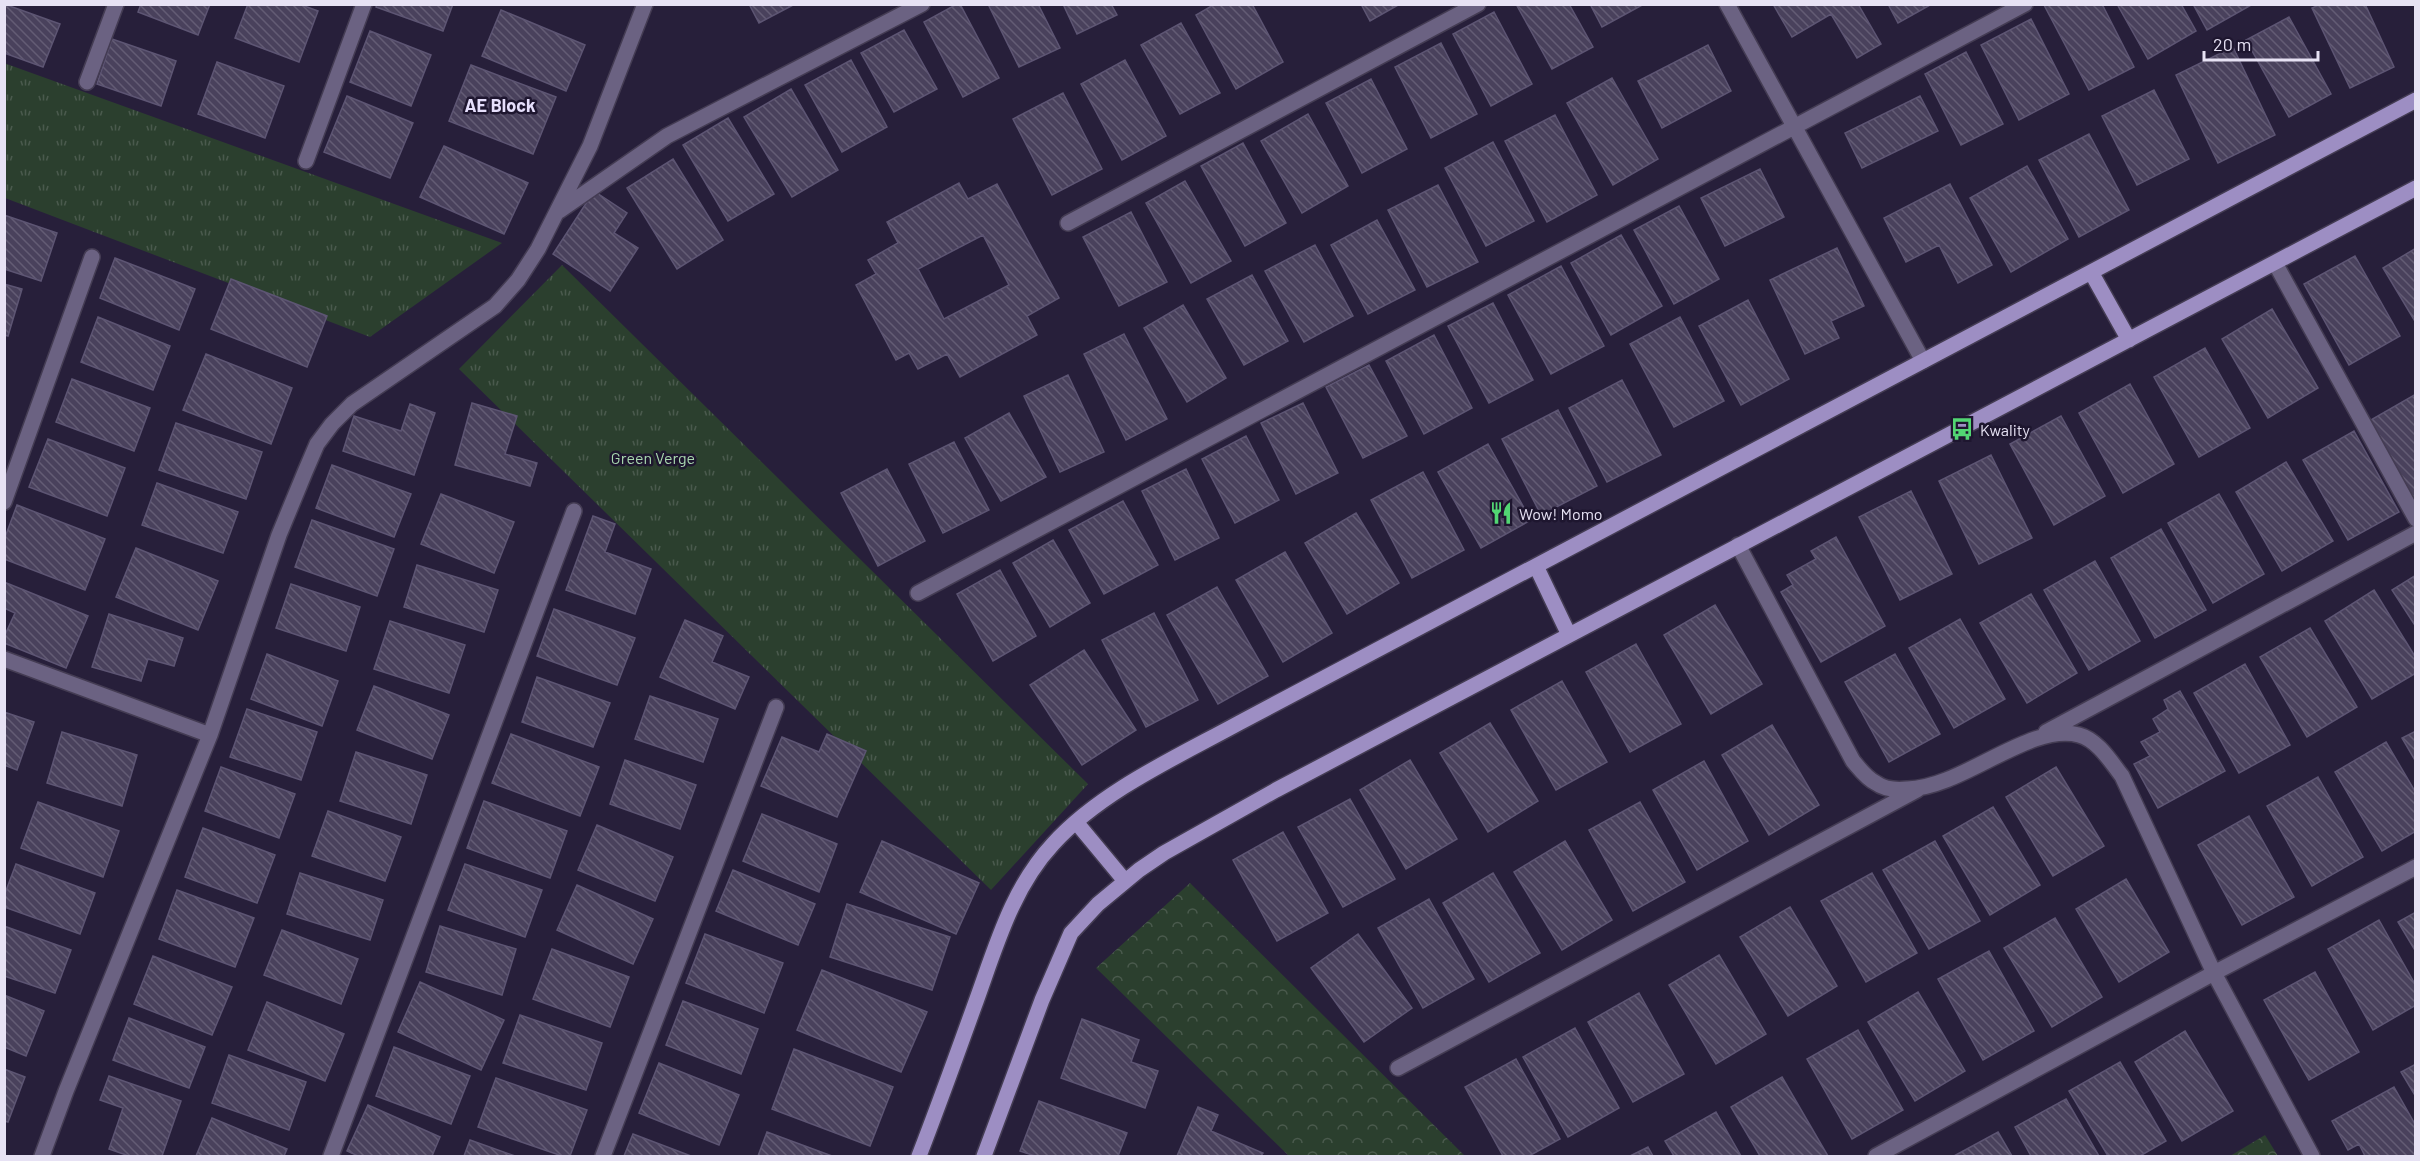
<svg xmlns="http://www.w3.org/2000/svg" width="2420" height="1161" font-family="Barlow,sans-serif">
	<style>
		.grass { fill: url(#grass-tufts) }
		.park { fill: url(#park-crowns) }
		.building { fill: url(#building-back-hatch); stroke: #5d5573; stroke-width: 1.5; fill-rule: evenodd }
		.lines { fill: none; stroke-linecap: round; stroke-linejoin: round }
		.minor-casing { stroke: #443c53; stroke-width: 18 }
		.major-casing { stroke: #443c53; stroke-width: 18 }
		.minor { stroke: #6b6282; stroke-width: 15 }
		.major { stroke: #9d8ec3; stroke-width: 15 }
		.labels { text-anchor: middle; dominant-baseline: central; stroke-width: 5; stroke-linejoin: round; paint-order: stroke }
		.poi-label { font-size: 16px; fill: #e7e2f4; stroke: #1e162f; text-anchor: start }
		.park-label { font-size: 16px; fill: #a9d8af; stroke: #1e162f }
		.neighbourhood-label { font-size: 18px; font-weight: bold; fill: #e6dffc; stroke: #1e162f }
	</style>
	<defs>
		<pattern id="grass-tufts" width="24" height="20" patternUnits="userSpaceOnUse" patternTransform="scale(1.5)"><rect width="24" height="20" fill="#2b3f2e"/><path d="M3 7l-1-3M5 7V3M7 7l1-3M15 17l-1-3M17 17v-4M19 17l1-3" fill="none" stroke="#4a5a4d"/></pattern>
		<pattern id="park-crowns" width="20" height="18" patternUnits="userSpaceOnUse" patternTransform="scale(1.5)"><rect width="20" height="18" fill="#2b3f2e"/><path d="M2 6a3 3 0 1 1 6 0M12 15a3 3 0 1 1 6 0" fill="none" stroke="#4a5a4d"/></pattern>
		<pattern id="building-back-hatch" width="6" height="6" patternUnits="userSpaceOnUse" patternTransform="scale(1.5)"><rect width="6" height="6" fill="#49415c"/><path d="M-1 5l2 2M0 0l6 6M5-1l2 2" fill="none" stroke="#635c74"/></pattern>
	</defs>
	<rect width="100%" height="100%" fill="#271f3a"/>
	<path class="grass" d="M4 63 502 243 370 337 5 198Z
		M562 265 1088 784 991 890 459 369Z"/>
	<path class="park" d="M1190 883 1465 1156H1289L1096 968Z
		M2265 1135 2278 1156H2230Z"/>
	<path class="building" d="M4 4 60 24 43 67 4 53Z
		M141 4H210L198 35 138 12Z
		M248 4H299L318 11 299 62 235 38Z
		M377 4H453L443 31 376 7Z
		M749 4H795L759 23Z
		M957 4H960L999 78 963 97 924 22Z
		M988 4H1038L1060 48 1019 67Z
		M1063 4H1111L1117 15 1077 34Z
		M1215 4H1252L1283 62 1236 89 1196 15Z
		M1361 4H1400L1370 21Z
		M1516 4H1569L1593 47 1552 69Z
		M1590 4H1644L1602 27Z
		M1773 4H1858L1881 44 1857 58 1831 14 1792 37Z
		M1888 4H1932L1898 23Z
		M2102 4 2134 67 2089 90 2044 5Z
		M2117 4H2181L2196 31 2148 59Z
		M2193 4H2253L2207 30Z
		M2321 4H2365L2394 67 2350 88 2312 8Z
		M501 10 585 45 566 91 482 56Z
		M1494 12 1532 84 1491 106 1453 34Z
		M2289 17 2331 94 2289 117 2246 40Z
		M2031 19 2069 94 2019 120 1981 45Z
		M1181 23 1220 93 1180 114 1141 45Z
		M904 30 937 89 894 112 861 53Z
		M370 31 431 55 411 106 350 82Z
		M112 39 176 61 161 106 97 84Z
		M1441 43 1477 114 1431 138 1395 67Z
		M1708 45 1731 91 1662 128 1638 81Z
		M2233 47 2275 135 2218 163 2176 75Z
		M1966 52 2003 124 1961 145 1925 74Z
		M851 60 887 127 842 152 805 85Z
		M1125 60 1166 136 1122 160 1081 84Z
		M217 62 284 86 265 138 198 114Z
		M471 65 556 97 533 154 449 121Z
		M1612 78 1658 159 1613 185 1567 103Z
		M1371 79 1407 149 1362 173 1326 103Z
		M791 89 838 170 792 197 744 117Z
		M2154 90 2189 159 2137 185 2102 116Z
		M1063 93 1102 169 1052 195 1013 119Z
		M347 96 413 123 390 178 324 152Z
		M1920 96 1938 131 1862 168 1845 133Z
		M1308 114 1348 186 1302 213 1261 141Z
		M1555 115 1597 195 1547 222 1505 141Z
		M728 118 774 194 728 221 683 145Z
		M2089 134 2129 210 2079 237 2039 160Z
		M1493 142 1534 221 1486 246 1445 168Z
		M1243 143 1286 223 1245 246 1201 166Z
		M444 146 528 183 504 234 420 197Z
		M673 159 723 240 677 269 627 188Z
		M2027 166 2068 239 2011 272 1970 198Z
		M1760 169 1784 217 1725 246 1701 198Z
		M1185 181 1231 261 1191 283 1146 203Z
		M959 183 968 199 997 184 1059 298 1027 316 1037 335 960 377 947 354 918 369 909 353 896 360 856 285 876 274 868 260 898 243 887 222ZM983 235 1009 285 944 319 918 269Z
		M1950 184 1992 265 1958 283 1939 245 1906 262 1884 218Z
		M1438 185 1478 262 1427 287 1388 210Z
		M594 191 627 213 614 233 638 248 610 291 553 254Z
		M1679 206 1719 279 1674 304 1634 230Z
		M1131 212 1167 282 1119 306 1083 237Z
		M4 215 57 233 41 281 4 269Z
		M1377 220 1415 290 1368 314 1331 245Z
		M1621 235 1662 306 1611 335 1571 263Z
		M1315 245 1353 316 1304 342 1265 271Z
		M1837 248 1864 306 1831 321 1839 338 1805 354 1770 280Z
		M2416 248V323L2383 268Z
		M2355 256 2400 336 2349 365 2304 284Z
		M115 258 195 289 179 330 100 298Z
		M1561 266 1604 346 1551 374 1508 295Z
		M1252 275 1288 341 1244 365 1207 299Z
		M231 279 327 316 307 367 211 329Z
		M4 284 22 289 8 336 4 335Z
		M1748 300 1789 379 1741 405 1699 326Z
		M1493 303 1533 380 1489 403 1448 326Z
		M1183 305 1226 378 1187 402 1144 328Z
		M2272 309 2318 388 2268 418 2222 339Z
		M98 317 170 346 153 390 81 362Z
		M1680 317 1724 401 1674 427 1630 344Z
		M1124 334 1167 419 1126 440 1084 354Z
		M1434 335 1472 408 1424 434 1386 361Z
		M2205 348 2250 428 2199 457 2154 377Z
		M206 354 292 388 271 444 183 410Z
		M1369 365 1407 436 1363 458 1326 387Z
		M1068 375 1104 452 1060 472 1024 396Z
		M72 379 150 408 134 451 56 422Z
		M1622 380 1661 455 1607 482 1569 408Z
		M2130 384 2174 464 2123 493 2079 413Z
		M2416 394V500L2413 501 2369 421Z
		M472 403 517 416 505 454 537 463 530 486 455 465Z
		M1303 403 1338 473 1296 494 1261 423Z
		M410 404 435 413 414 475 343 451 354 416 401 431Z
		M1558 410 1597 486 1541 515 1502 439Z
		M1009 413 1046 477 1001 501 965 438Z
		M2061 416 2105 496 2054 525 2010 444Z
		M176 423 262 452 246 499 159 470Z
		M2354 431 2399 512 2348 540 2303 460Z
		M1246 436 1279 500 1235 523 1202 459Z
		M48 439 125 468 107 516 29 487Z
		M954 442 989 510 943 533 909 464Z
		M1488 444 1531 520 1481 548 1438 472Z
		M1991 455 2032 538 1979 564 1939 481Z
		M2286 462 2333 541 2282 571 2236 492Z
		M332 465 411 494 394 537 316 508Z
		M887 469 925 541 878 566 841 493Z
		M1186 469 1219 538 1175 560 1142 491Z
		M1423 472 1464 550 1412 578 1371 500Z
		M157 483 238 512 223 553 142 525Z
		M1911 491 1952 574 1900 600 1859 517Z
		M441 494 514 522 494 573 421 544Z
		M2219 494 2264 574 2213 603 2168 523Z
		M1123 501 1158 565 1104 594 1069 530Z
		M17 505 105 539 85 590 4 559V540Z
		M1356 513 1399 583 1347 614 1305 543Z
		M593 516 615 524 605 552 651 569 635 614 566 590Z
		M312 520 394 549 377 596 295 567Z
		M2161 529 2206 610 2155 638 2111 558Z
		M1836 537 1885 626 1821 662 1781 592 1793 585 1787 575 1816 559 1811 551Z
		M1053 540 1090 603 1050 627 1013 563Z
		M136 548 218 581 198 630 116 597Z
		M1285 552 1332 633 1283 662 1236 580Z
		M2095 561 2140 641 2089 670 2044 590Z
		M417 565 498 590 484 632 404 607Z
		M1000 570 1036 636 993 661 957 594Z
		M2416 575V627L2392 590Z
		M4 582 88 616 66 668 4 643V637L15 613 4 608Z
		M291 584 360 607 346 651 276 628Z
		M1217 587 1268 676 1218 704 1167 615Z
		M2374 590 2416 658V673L2372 699 2325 621Z
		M2031 594 2077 673 2027 703 1980 623Z
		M1715 605 1762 684 1711 714 1664 635Z
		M554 609 635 638 617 685 537 656Z
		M1154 613 1198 700 1146 727 1102 640Z
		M109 614 183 638 174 666 148 659 141 681 92 667Z
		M1960 619 2005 699 1954 728 1909 648Z
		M685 620 723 636 712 662 749 677 735 709 660 677Z
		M390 621 465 645 449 693 374 669Z
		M2310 628 2357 707 2307 737 2260 657Z
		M1636 644 1681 724 1630 752 1586 672Z
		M1084 650 1136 730 1082 765 1030 685Z
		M267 654 338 681 322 726 251 699Z
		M1895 654 1940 734 1889 762 1845 682Z
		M2245 664 2290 745 2239 773 2194 693Z
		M537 677 610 703 593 747 522 722Z
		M1562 681 1607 762 1556 790 1511 710Z
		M374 686 449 715 432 759 357 730Z
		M2180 691 2225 771 2158 808 2134 764 2150 756 2141 742 2160 732 2153 719 2168 709 2164 700Z
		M650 696 718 719 703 762 635 739Z
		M247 709 317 732 301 780 230 757Z
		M4 712 34 722 17 770 4 765Z
		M1490 723 1538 801 1488 832 1440 753Z
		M1772 725 1819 805 1769 835 1722 755Z
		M2416 731V762L2402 738Z
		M62 732 137 755 122 806 47 783Z
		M511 734 599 767 580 816 492 783Z
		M827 734 866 751 837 817 761 786 782 737 819 752Z
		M2386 742 2416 793V831L2382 851 2335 772Z
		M356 752 427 775 411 824 340 801Z
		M625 760 696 785 680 829 610 804Z
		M1410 760 1457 839 1406 869 1360 790Z
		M1704 761 1748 841 1697 870 1653 790Z
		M221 767 295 794 279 838 205 811Z
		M2056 767 2104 846 2053 876 2006 797Z
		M2318 777 2363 857 2312 886 2267 806Z
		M1350 799 1395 879 1343 907 1298 827Z
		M484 801 567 831 550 878 467 848Z
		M38 802 119 831 103 877 21 848Z
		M1640 802 1685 882 1633 911 1589 830Z
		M1993 807 2040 885 1990 915 1943 836Z
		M328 811 401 837 385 881 312 856Z
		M762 814 837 844 819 892 743 861Z
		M2249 816 2294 897 2242 925 2198 845Z
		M597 825 673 857 655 901 578 870Z
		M203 828 275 855 257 903 185 877Z
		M1283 832 1328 913 1277 941 1233 860Z
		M882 841 979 883 956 934 860 892Z
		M1565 841 1612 920 1562 950 1514 872Z
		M1935 841 1980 921 1929 949 1883 870Z
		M16 864 95 893 80 934 4 907V896Z
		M465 864 542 890 525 937 448 910Z
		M733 870 815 904 798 945 716 911Z
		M300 873 383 900 370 940 287 914Z
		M1493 873 1540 953 1489 982 1443 903Z
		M1872 873 1917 953 1866 982 1821 901Z
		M2126 879 2169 952 2119 982 2076 909Z
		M577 885 653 919 633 964 557 930Z
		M177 890 254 918 235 967 159 939Z
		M1429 899 1474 979 1423 1008 1378 928Z
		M847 904 950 937 932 990 830 957Z
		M1790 907 1837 986 1788 1016 1740 937Z
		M2416 912V952L2398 922Z
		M2055 918 2102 997 2052 1027 2004 948Z
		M2379 920 2416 986V1005L2373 1030 2328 949Z
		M4 926 71 950 55 993 4 976Z
		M440 926 516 949 502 995 426 972Z
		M282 930 358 959 341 1004 264 975Z
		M705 934 783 963 764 1013 686 983Z
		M1358 934 1412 1008 1364 1042 1311 968Z
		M552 949 629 977 610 1027 533 999Z
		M1989 951 2034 1031 1983 1060 1938 979Z
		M1719 955 1766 1034 1716 1064 1669 985Z
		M153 956 232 987 212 1035 134 1004Z
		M822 970 927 1012 901 1072 797 1030Z
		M2315 972 2359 1052 2309 1080 2264 1000Z
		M420 982 504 1020 481 1070 398 1032Z
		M1918 992 1965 1071 1915 1101 1868 1022Z
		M1639 993 1684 1074 1633 1102 1588 1022Z
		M4 995 44 1011 26 1056 4 1047Z
		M683 1001 758 1029 741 1074 666 1045Z
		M267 1002 344 1034 325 1081 248 1050Z
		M520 1015 602 1043 586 1090 503 1063Z
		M129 1018 205 1047 189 1088 113 1060Z
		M1082 1019 1139 1040 1131 1062 1158 1071 1145 1108 1061 1078Z
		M1575 1028 1619 1108 1568 1137 1523 1057Z
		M1858 1030 1903 1110 1852 1139 1807 1059Z
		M2185 1031 2233 1111 2182 1141 2135 1062Z
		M394 1047 470 1076 451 1124 376 1096Z
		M794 1049 893 1087 870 1146 772 1109Z
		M229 1055 306 1082 289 1130 212 1103Z
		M1516 1059 1560 1139 1529 1156H1503L1465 1087Z
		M2120 1062 2166 1141 2140 1156H2108L2069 1091Z
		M659 1063 739 1095 719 1145 639 1113Z
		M2416 1064V1097L2401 1072Z
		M4 1069 25 1077 8 1122 4 1121Z
		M109 1076 181 1101 162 1156H129L109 1149 123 1108 100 1100Z
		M1782 1077 1828 1156H1760L1731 1107Z
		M496 1078 587 1110 570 1156H562L478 1127Z
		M2394 1087 2416 1126V1156H2365L2359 1144 2348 1150 2332 1121Z
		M2066 1099 2099 1156H2031L2015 1127Z
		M1039 1101 1127 1133 1118 1156H1035L1020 1151Z
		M368 1105 440 1137 432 1156H358L347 1151Z
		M1198 1107 1218 1115 1211 1131 1263 1153 1261 1156H1177Z
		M1716 1112 1741 1156H1674L1665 1141Z
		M212 1118 287 1149 284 1156H196Z
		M767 1132 832 1156H758Z
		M1998 1132 2012 1156H1954Z
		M633 1134 691 1156H624Z
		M470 1140 515 1156H464Z
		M1648 1147 1653 1156H1630Z"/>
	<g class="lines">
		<g class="minor-casing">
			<path id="minor" d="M1727 4 1923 361
				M87 82 116 4
				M306 161 364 4
				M559 211 667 136 922 4
				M1068 223 1478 4
				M2275 263 2416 519
				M4 502 92 257
				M1738 545 1853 761C1860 769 1866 778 1876 783 1884 789 1897 790 1907 789 1963 788 2029 722 2079 735 2098 740 2111 762 2122 776L2214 973 2312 1156
				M918 593 2025 4
				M4 659 210 735
				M2046 732 2416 533
				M1398 1068 1917 790
				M42 1156 66 1091 210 735 279 535 305 472 317 444 332 424 352 404 495 306 518 280 538 249 590 146 645 4
				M331 1156 574 511
				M603 1156 776 707
				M1876 1156 2214 973 2416 867"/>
		</g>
		<g class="major-casing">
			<path id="major" d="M2091 272 2129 340
				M1536 566 1569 635
				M1076 822 1125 881
				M919 1156C938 1107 956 1057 974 1007 995 950 1011 889 1053 844 1101 791 1177 757 1239 723L2416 100
				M984 1156 1042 1000 1071 933 1098 904 1139 870 1164 853 1276 790 2416 188"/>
		</g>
		<use href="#minor" class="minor"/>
		<use href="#major" class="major"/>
	</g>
	<defs>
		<g id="bus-bare" transform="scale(1.8)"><path d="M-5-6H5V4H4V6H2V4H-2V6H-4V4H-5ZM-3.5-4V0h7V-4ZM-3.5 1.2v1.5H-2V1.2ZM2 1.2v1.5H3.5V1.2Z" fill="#52d673" stroke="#1e162f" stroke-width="2.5" paint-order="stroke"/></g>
		<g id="restaurant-bare" transform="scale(1.8)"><path d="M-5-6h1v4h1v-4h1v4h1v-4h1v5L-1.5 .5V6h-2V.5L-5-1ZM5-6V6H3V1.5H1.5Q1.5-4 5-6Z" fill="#52d673" stroke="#1e162f" stroke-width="2.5" paint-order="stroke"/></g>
	</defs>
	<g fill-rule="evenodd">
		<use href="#bus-bare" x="1962" y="429"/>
		<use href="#restaurant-bare" x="1501" y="513"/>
	</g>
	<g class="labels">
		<g class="poi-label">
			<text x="1980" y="429">Kwality</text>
			<text x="1519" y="513">Wow! Momo</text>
		</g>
		<g class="park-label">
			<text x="653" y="457">Green Verge</text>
		</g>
		<g class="neighbourhood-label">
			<text x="500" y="105">AE Block</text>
		</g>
	</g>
	<rect width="2420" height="1161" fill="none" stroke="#e7e2f4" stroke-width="12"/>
	<path d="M2204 51v9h114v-9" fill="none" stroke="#e7e2f4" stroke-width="3"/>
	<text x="2213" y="51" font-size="18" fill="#e7e2f4" stroke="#1e162f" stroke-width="4.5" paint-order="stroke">20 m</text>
</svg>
